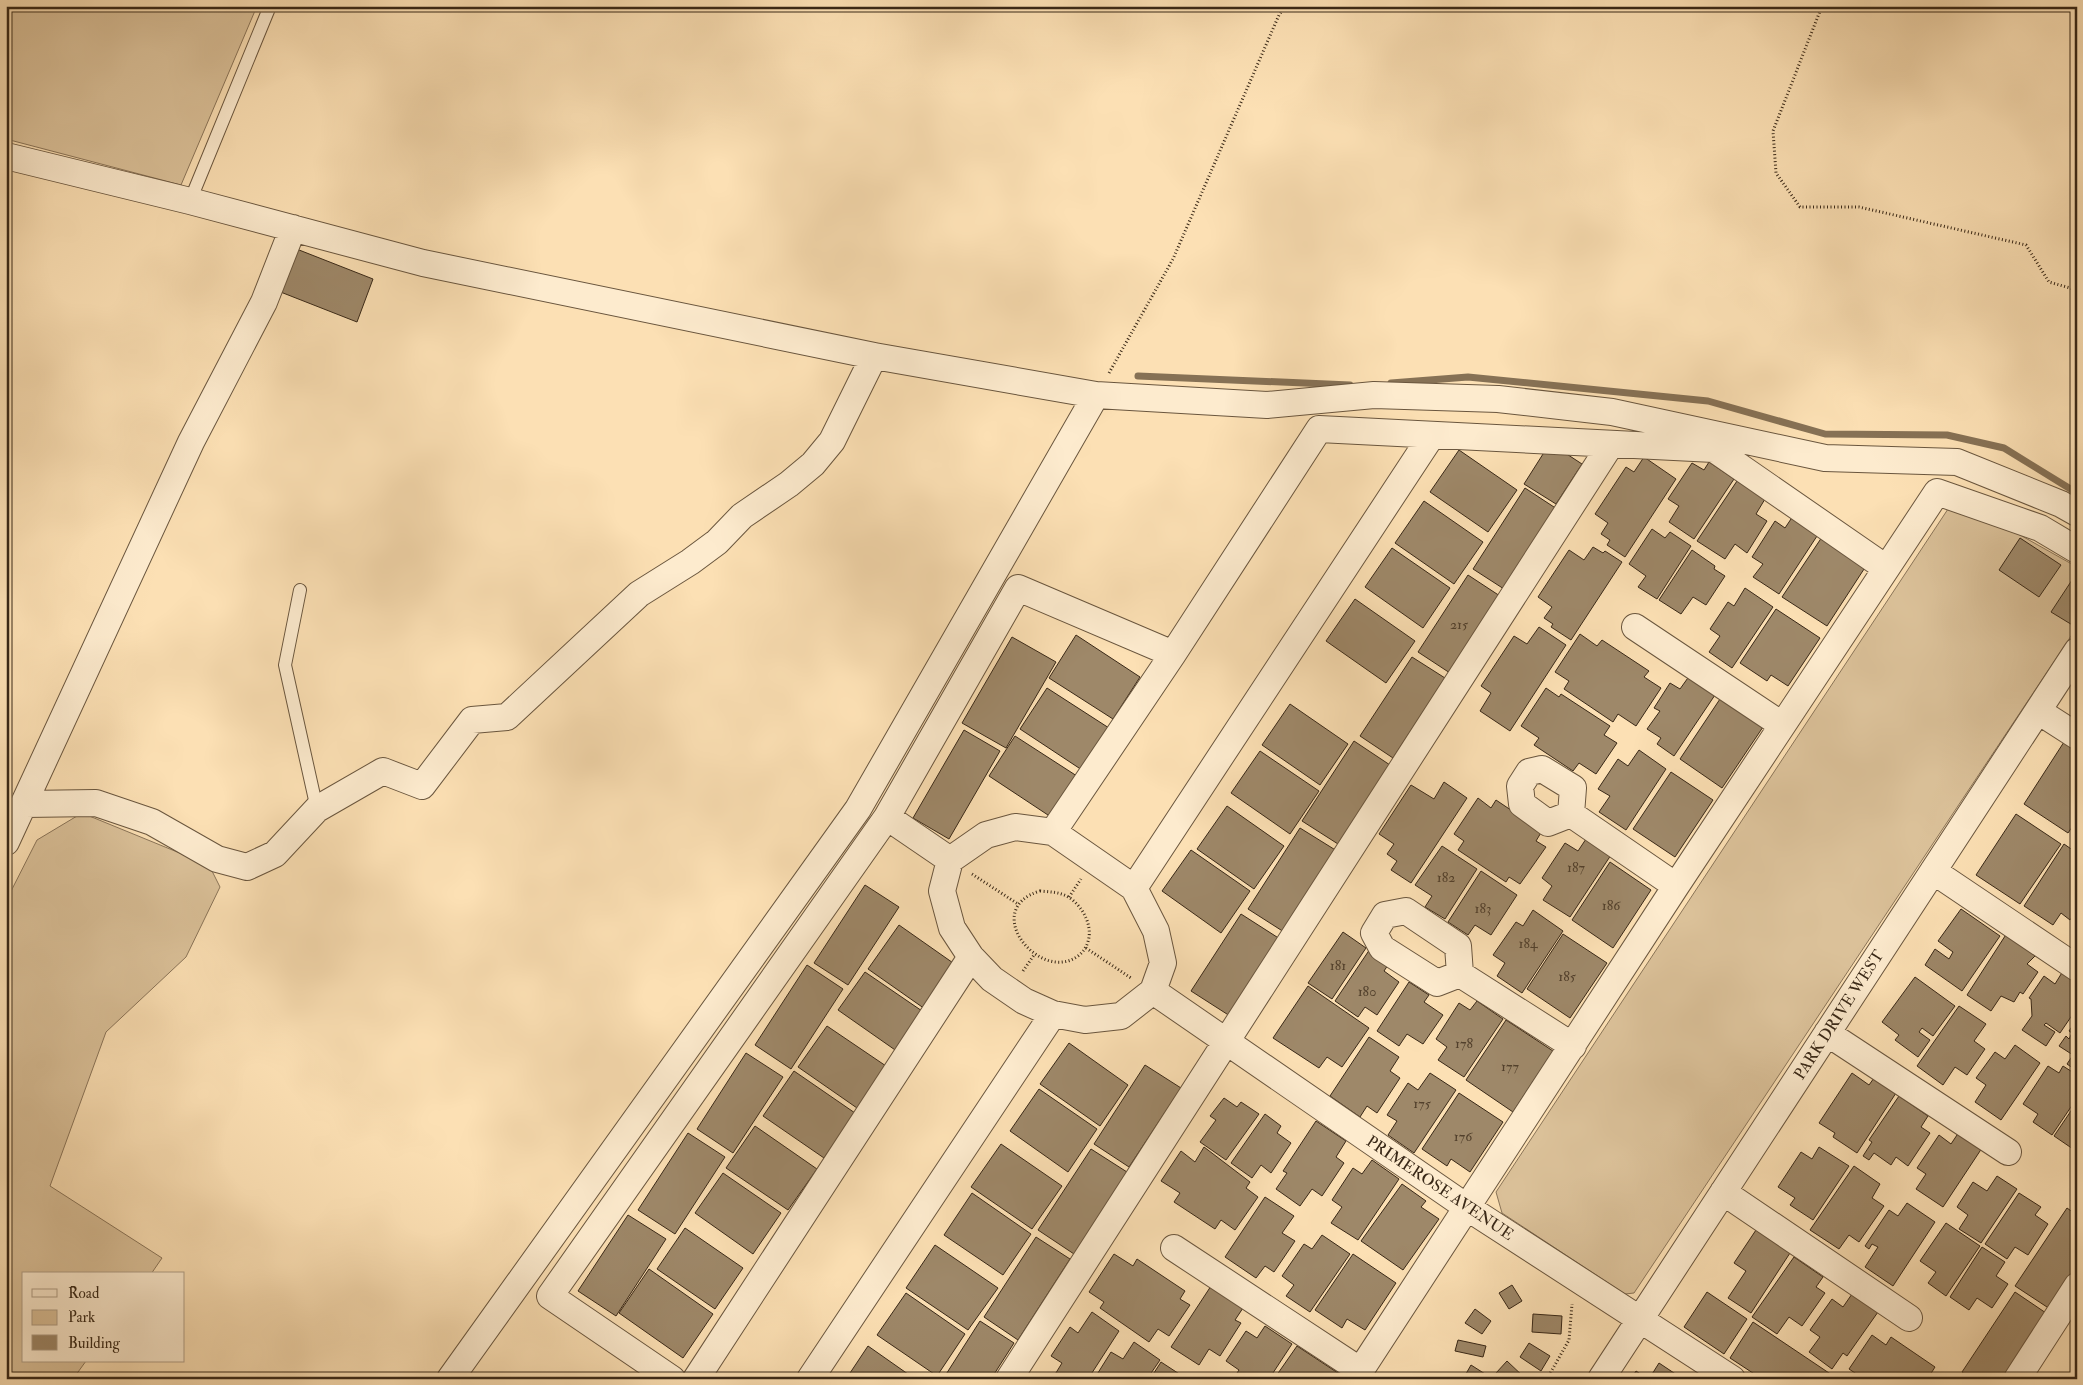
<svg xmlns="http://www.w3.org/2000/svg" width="2083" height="1385" font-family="'IM FELL Double Pica',serif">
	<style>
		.green { fill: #dbc199; stroke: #8a7458 }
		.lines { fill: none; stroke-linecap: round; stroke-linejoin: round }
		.stream { stroke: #867155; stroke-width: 7 }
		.building { fill: #9e8869; stroke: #392817 }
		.lane-casing { stroke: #6a563e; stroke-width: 14 }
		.street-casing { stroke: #6a563e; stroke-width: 28 }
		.path { stroke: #392817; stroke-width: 3; stroke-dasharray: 1 2.5; stroke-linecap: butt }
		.lane { stroke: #fdebce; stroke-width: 12 }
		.street { stroke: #fdebce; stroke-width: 26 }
		.labels { text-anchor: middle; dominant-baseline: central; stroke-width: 4.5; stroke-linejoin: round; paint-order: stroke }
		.number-label { font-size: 14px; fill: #52402c }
		.street-label { font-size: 16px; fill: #392817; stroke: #fdebce }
	</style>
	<rect width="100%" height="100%" fill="#fce0b4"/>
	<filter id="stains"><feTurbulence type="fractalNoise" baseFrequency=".004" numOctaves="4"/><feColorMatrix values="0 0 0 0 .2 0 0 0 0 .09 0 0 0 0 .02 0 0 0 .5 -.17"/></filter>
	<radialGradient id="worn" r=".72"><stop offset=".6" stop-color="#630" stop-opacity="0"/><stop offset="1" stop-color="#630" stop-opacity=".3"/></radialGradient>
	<path class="green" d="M6 6H257L181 185 6 139Z
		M1965 504 2077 567V627L1634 1293 1625 1294 1502 1213 1496 1192 1950 506Z
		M82 813 209 865 220 887 186 957 106 1032 50 1186 162 1258 151 1274H24V1361H86L73 1379H6V901L37 840Z"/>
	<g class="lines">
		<path class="stream" d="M1138 376 1350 385
			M1391 383 1468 377 1708 401 1825 434 1947 435 2004 448 2077 493"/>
	</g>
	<path class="building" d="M294 248 373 279 357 322 278 291Z
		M1550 443 1582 464 1556 504 1524 484Z
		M1459 450 1517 490 1488 532 1430 492Z
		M1644 457 1676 479 1625 557 1607 545 1610 540 1601 534 1608 523 1595 514 1626 467 1634 472Z
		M1709 462 1734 479 1694 539 1669 522 1679 506 1668 499 1692 463 1704 470Z
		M1737 481 1765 499 1756 514 1767 521 1747 553 1735 544 1725 559 1697 541Z
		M1525 488 1557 509 1504 589 1473 569Z
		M1424 501 1483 542 1454 584 1395 543Z
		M1793 516 1819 533 1779 594 1753 577 1763 564 1752 557 1775 521 1785 528Z
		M1652 529 1665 538 1670 532 1691 546 1657 599 1638 587 1646 576 1629 564Z
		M1822 537 1866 566 1827 626 1782 597Z
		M2020 538 2061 565 2039 597 1999 570Z
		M1593 547 1603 553 1605 551 1622 562 1571 640 1551 627 1553 624 1544 618 1552 607 1538 597 1569 550 1584 560Z
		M1392 548 1450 588 1423 628 1365 587Z
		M1692 550 1715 566 1714 569 1725 576 1706 605 1693 597 1681 614 1659 600Z
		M1468 575 1500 596 1450 673 1418 652Z
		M2074 577 2077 579V621L2074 626 2051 612Z
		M1745 588 1773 607 1732 668 1709 652 1720 636 1710 629 1728 602 1734 606Z
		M1355 599 1415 641 1386 683 1326 641Z
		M1776 609 1820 638 1788 686 1771 675 1767 681 1740 663Z
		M1539 627 1566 645 1510 731 1480 711 1491 693 1481 686 1514 636 1527 644Z
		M1580 634 1597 646 1602 640 1649 671 1644 677 1661 688 1636 726 1618 714 1613 722 1564 689 1569 681 1555 672Z
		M1076 635 1140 677 1113 719 1049 678Z
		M1012 637 1056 662 1006 748 962 723Z
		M1412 657 1445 678 1393 758 1360 736Z
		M1690 675 1717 692 1674 756 1657 744 1661 738 1647 729 1660 711 1654 708 1670 683 1680 689Z
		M1047 688 1109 728 1082 770 1020 729Z
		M1546 688 1559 697 1561 694 1610 726 1604 735 1617 743 1596 774 1579 763 1573 771 1534 745 1539 738 1521 726Z
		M1720 699 1763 727 1722 788 1680 759Z
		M1290 704 1348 744 1320 785 1262 745Z
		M964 730 1000 751 949 839 913 818Z
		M1015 736 1080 778 1054 819 989 776Z
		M1354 741 1390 765 1338 844 1302 821Z
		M2064 742 2077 750V820L2068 833 2024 804Z
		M1639 750 1666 769 1626 830 1599 812 1610 796 1598 789 1618 759 1628 766Z
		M1260 751 1319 791 1290 834 1231 793Z
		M1671 772 1713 800 1675 857 1633 829Z
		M1444 782 1467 798 1411 883 1391 870 1397 861 1387 854 1394 844 1379 834 1411 785 1434 799Z
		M1478 798 1491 808 1496 800 1542 831 1536 841 1546 847 1520 884 1509 877 1506 882 1458 850 1464 841 1454 834Z
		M1227 806 1284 846 1254 889 1197 849Z
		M2016 814 2061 844 2020 904 1976 875Z
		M1300 828 1337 851 1284 932 1248 909Z
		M1586 839 1611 855 1570 917 1543 900 1552 886 1542 878 1565 843 1578 851Z
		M2064 844 2077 853V910L2070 920 2061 913 2053 925 2024 906Z
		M1442 846 1477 869 1445 919 1425 907 1432 896 1415 885Z
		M1191 850 1250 891 1221 933 1162 891Z
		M1610 862 1651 890 1613 948 1572 920Z
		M1481 871 1517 895 1491 935 1475 925 1468 935 1448 922Z
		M865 885 899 907 848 985 814 963Z
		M1961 909 2000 936 1962 991 1925 965 1935 949 1949 959 1953 952 1938 941Z
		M1533 910 1563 931 1522 993 1497 976 1505 963 1493 955 1516 922 1523 926Z
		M1241 914 1280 939 1230 1016 1191 991Z
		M899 925 956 965 925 1009 868 969Z
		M1343 932 1366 948 1332 999 1308 983Z
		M2007 933 2037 954 2027 964 2038 972 2023 994 2020 992 2014 1002 2001 996 1991 1011 1967 995Z
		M1563 934 1607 963 1570 1018 1527 989Z
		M1370 949 1390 962 1384 971 1399 982 1377 1015 1365 1007 1358 1017 1335 1001Z
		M807 965 843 989 791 1069 755 1045Z
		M2063 971 2077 980V1008L2060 1033 2046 1023 2044 1025 2055 1032 2046 1046 2022 1030 2032 1016 2031 999 2029 998 2044 976 2055 984Z
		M865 972 925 1013 898 1052 838 1010Z
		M1915 977 1955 1006 1933 1036 1922 1028 1919 1032 1930 1040 1918 1057 1895 1040 1899 1035 1882 1022Z
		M1409 982 1429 995 1424 1002 1443 1015 1423 1044 1407 1034 1399 1046 1377 1031Z
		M1308 986 1369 1028 1342 1067 1327 1057 1319 1068 1273 1038Z
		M1477 1001 1503 1019 1464 1077 1438 1060 1447 1047 1436 1039 1459 1003 1470 1010Z
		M1959 1006 1986 1024 1974 1041 1985 1049 1967 1075 1955 1067 1943 1085 1917 1066Z
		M2077 1019V1071L2067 1064 2073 1055 2059 1046 2066 1036 2069 1039 2072 1033 2069 1031Z
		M1506 1020 1553 1051 1513 1112 1466 1080Z
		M827 1026 886 1066 857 1108 798 1067Z
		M1369 1037 1399 1057 1390 1071 1400 1078 1377 1113 1367 1106 1360 1117 1330 1096Z
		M1069 1043 1128 1085 1100 1126 1040 1084Z
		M2015 1045 2040 1063 2001 1120 1975 1102 1986 1085 1976 1078 1995 1052 2005 1059Z
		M746 1053 783 1077 733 1153 697 1129Z
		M1145 1065 1181 1088 1129 1167 1094 1144Z
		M2048 1066 2059 1073 2063 1066 2077 1075V1098L2052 1135 2033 1122 2038 1114 2023 1104Z
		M794 1071 855 1113 824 1158 763 1116Z
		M1430 1073 1456 1090 1414 1153 1388 1135 1397 1121 1387 1115 1408 1083 1418 1090Z
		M1852 1073 1869 1085 1874 1078 1896 1093 1857 1153 1833 1137 1835 1133 1819 1123Z
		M1039 1089 1097 1129 1068 1172 1010 1131Z
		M1459 1093 1503 1122 1470 1172 1451 1159 1447 1166 1422 1149Z
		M1899 1096 1928 1116 1921 1127 1930 1133 1908 1166 1896 1157 1891 1165 1874 1153 1869 1160 1863 1156 1872 1142 1869 1140Z
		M1224 1098 1237 1107 1241 1102 1259 1114 1226 1160 1200 1142 1216 1120 1210 1116Z
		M2077 1102V1143L2073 1149 2054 1136Z
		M1265 1114 1281 1126 1277 1133 1291 1143 1271 1173 1261 1165 1252 1178 1231 1163Z
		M1316 1121 1346 1141 1336 1157 1344 1163 1322 1196 1312 1189 1300 1206 1276 1189 1287 1173 1283 1171Z
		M755 1126 817 1169 788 1210 726 1168Z
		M1959 1132 1982 1148 1943 1207 1916 1189 1926 1174 1917 1168 1939 1135 1951 1144Z
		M688 1133 725 1157 675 1234 638 1210Z
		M1001 1144 1062 1186 1032 1229 971 1187Z
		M1204 1147 1250 1182 1246 1188 1258 1197 1235 1230 1221 1220 1215 1229 1174 1202 1180 1193 1161 1181 1181 1151 1195 1162Z
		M1819 1147 1849 1166 1813 1220 1790 1205 1795 1198 1778 1187 1801 1152 1812 1159Z
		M1091 1149 1127 1172 1074 1254 1038 1230Z
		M1372 1160 1399 1179 1358 1240 1331 1223 1342 1207 1332 1200 1353 1168 1362 1174Z
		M1854 1166 1880 1184 1872 1198 1884 1206 1859 1242 1849 1235 1839 1249 1810 1230Z
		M723 1173 781 1213 753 1254 695 1213Z
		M1997 1176 2017 1189 1981 1243 1959 1229 1968 1215 1957 1207 1973 1182 1987 1191Z
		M1402 1184 1426 1201 1421 1207 1439 1219 1403 1270 1361 1241Z
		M2077 1192V1205L2071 1201Z
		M972 1193 1031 1234 1003 1275 944 1235Z
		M2019 1193 2041 1207 2035 1215 2048 1224 2028 1255 2015 1247 2007 1259 1985 1244Z
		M1265 1197 1294 1216 1282 1233 1295 1241 1274 1272 1265 1266 1256 1278 1225 1257Z
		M1907 1203 1935 1222 1893 1286 1865 1267 1878 1247 1872 1244 1869 1249 1865 1246 1889 1210 1898 1216Z
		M2067 1208 2077 1215V1268L2050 1309 2015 1286Z
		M628 1215 666 1239 616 1316 578 1291Z
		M1946 1223 1980 1246 1946 1296 1928 1283 1936 1272 1920 1261Z
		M685 1228 743 1268 715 1309 657 1269Z
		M1756 1230 1790 1253 1751 1313 1728 1298 1746 1271 1734 1263Z
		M1322 1235 1350 1254 1310 1312 1286 1296 1294 1285 1282 1276 1304 1244 1312 1249Z
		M1036 1237 1070 1259 1018 1340 984 1317Z
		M935 1245 998 1288 968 1330 906 1288Z
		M1982 1247 2005 1262 1996 1276 2008 1284 1992 1308 1977 1298 1969 1310 1950 1297Z
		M1114 1254 1133 1266 1137 1259 1185 1291 1180 1299 1190 1305 1169 1336 1158 1329 1149 1342 1100 1308 1104 1302 1089 1292Z
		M1353 1254 1396 1283 1365 1330 1347 1319 1342 1328 1315 1310Z
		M1794 1257 1823 1277 1816 1287 1825 1293 1802 1326 1789 1317 1777 1334 1752 1317Z
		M649 1269 713 1314 683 1358 619 1313Z
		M1512 1285 1522 1301 1509 1309 1499 1293Z
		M1211 1286 1243 1308 1235 1320 1241 1323 1220 1356 1209 1349 1199 1365 1171 1347Z
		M1707 1292 1747 1319 1724 1354 1684 1327Z
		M2015 1292 2046 1313 2003 1379H1971L1962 1372Z
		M906 1293 965 1334 937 1376 877 1335Z
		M1852 1294 1878 1312 1847 1356 1843 1353 1832 1369 1809 1352 1820 1337 1810 1330 1832 1299 1843 1307Z
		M1475 1309 1491 1321 1482 1334 1465 1323Z
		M1092 1312 1119 1331 1088 1379H1058L1054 1376 1062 1363 1051 1356 1070 1327 1078 1333Z
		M1533 1314 1562 1316 1561 1334 1532 1332Z
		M980 1321 1014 1343 991 1379H943Z
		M1753 1322 1832 1375 1829 1379H1762L1730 1358Z
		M1265 1326 1292 1344 1269 1379H1233L1239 1370 1226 1361 1246 1331 1257 1338Z
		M1872 1335 1886 1345 1891 1337 1935 1367 1930 1375 1936 1379H1859L1861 1377 1849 1369Z
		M1458 1340 1486 1346 1483 1357 1455 1351Z
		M1134 1342 1160 1360 1147 1379H1100L1096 1376 1111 1352 1123 1359Z
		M1529 1343 1550 1356 1541 1371 1520 1357Z
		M868 1346 915 1379H846Z
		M1297 1346 1341 1375 1339 1379H1274Z
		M1507 1361 1526 1379H1502L1496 1373Z
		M1161 1362 1187 1379H1150Z
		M1659 1363 1683 1379H1649Z
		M1471 1365 1493 1379H1463Z
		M1636 1371 1648 1379H1631Z"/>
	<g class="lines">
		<g class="lane-casing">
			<path id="lane" d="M190 201 270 6
				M300 590 285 665 317 809"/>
		</g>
		<g class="street-casing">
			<path id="street" d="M6 156 190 201 423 263 874 356 1096 395 1267 405 1374 395 1498 399 1612 412 1825 458 1957 462 2061 504 2077 513
				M1635 627 1782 725
				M2038 711 2077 736
				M25 804 96 803 152 822 217 859 247 867 275 854 317 809 383 771 422 786 472 720 507 717 639 594 690 562 717 542 742 516 789 484 813 464 832 441 874 356
				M1571 814 1573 788 1542 769 1529 772 1520 786 1522 804 1548 823 1571 814 1676 886
				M887 817 1018 588 1173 654
				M1015 827 1053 832 1134 888 1156 931 1163 963 1153 991 1121 1016 1085 1020 1053 1014 1024 1001 992 979 971 957 952 928 942 891 950 860 986 835Z
				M1053 832 1173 654 1319 429 1714 449 1886 568
				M6 842 191 442 264 302 293 228
				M1933 871 2077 968
				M1134 888 1432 435
				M1460 974 1458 946 1406 911 1385 915 1374 933 1382 948 1437 983 1460 974 1573 1046
				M1153 991 1468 1208 1732 1379
				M1827 1033 2008 1152
				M1723 1192 1909 1318
				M1174 1248 1361 1371
				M450 1379 858 809 1096 395
				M672 1379 550 1296 887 817 950 860
				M696 1379 971 957
				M810 1379 1053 1014
				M1009 1379 1611 444
				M1355 1379 1676 886 1937 492 2040 528 2077 550
				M1601 1379 2077 651
				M2017 1379 2077 1286"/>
		</g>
		<path class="path" d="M1822 6 1773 131 1776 173 1800 207H1859L2026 245 2049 282 2077 290
			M1109 373 1173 259 1279 15 1285 6
			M972 874 1018 904
			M1040 891C1051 892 1061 892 1070 898 1089 912 1098 940 1078 956 1040 984 979 909 1040 891Z
			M1069 897 1081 879
			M1086 948 1131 978
			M1023 971 1034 955
			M1547 1379 1569 1340 1572 1304"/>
		<use href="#lane" class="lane"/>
		<use href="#street" class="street"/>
	</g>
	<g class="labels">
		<g class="number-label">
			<text x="1459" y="624">215</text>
			<text x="1576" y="867">187</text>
			<text x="1446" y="877">182</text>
			<text x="1611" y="905">186</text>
			<text x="1483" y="908">183</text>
			<text x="1528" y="943">184</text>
			<text x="1338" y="965">181</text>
			<text x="1567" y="976">185</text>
			<text x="1367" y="991">180</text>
			<text x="1464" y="1043">178</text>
			<text x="1510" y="1066">177</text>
			<text x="1422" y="1103">175</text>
			<text x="1463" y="1136">176</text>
		</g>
		<g class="street-label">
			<text transform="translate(1839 1015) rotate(-57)">PARK DRIVE WEST</text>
			<text transform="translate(1440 1188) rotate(34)">PRIMEROSE AVENUE</text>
		</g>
	</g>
	<rect width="2083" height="1385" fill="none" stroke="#fce0b4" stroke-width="25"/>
	<rect x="8" y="8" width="2068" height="1370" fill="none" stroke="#392817" stroke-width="2.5"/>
	<rect x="12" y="12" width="2058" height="1360" fill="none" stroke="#392817"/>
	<rect x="22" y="1272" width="162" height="90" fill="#fdebce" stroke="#af9d85"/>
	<rect x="32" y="1289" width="25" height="8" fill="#fdebce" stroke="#af9d85"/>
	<text x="68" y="1298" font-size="15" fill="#392817">Road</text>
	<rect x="32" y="1310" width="25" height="15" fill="#dbc199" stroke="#af9d85"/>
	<text x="68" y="1322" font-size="15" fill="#392817">Park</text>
	<rect x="32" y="1335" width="25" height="15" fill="#9e8869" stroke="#af9d85"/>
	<text x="68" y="1348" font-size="15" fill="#392817">Building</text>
	<rect width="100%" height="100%" filter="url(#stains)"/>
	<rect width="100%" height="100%" fill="url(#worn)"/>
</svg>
